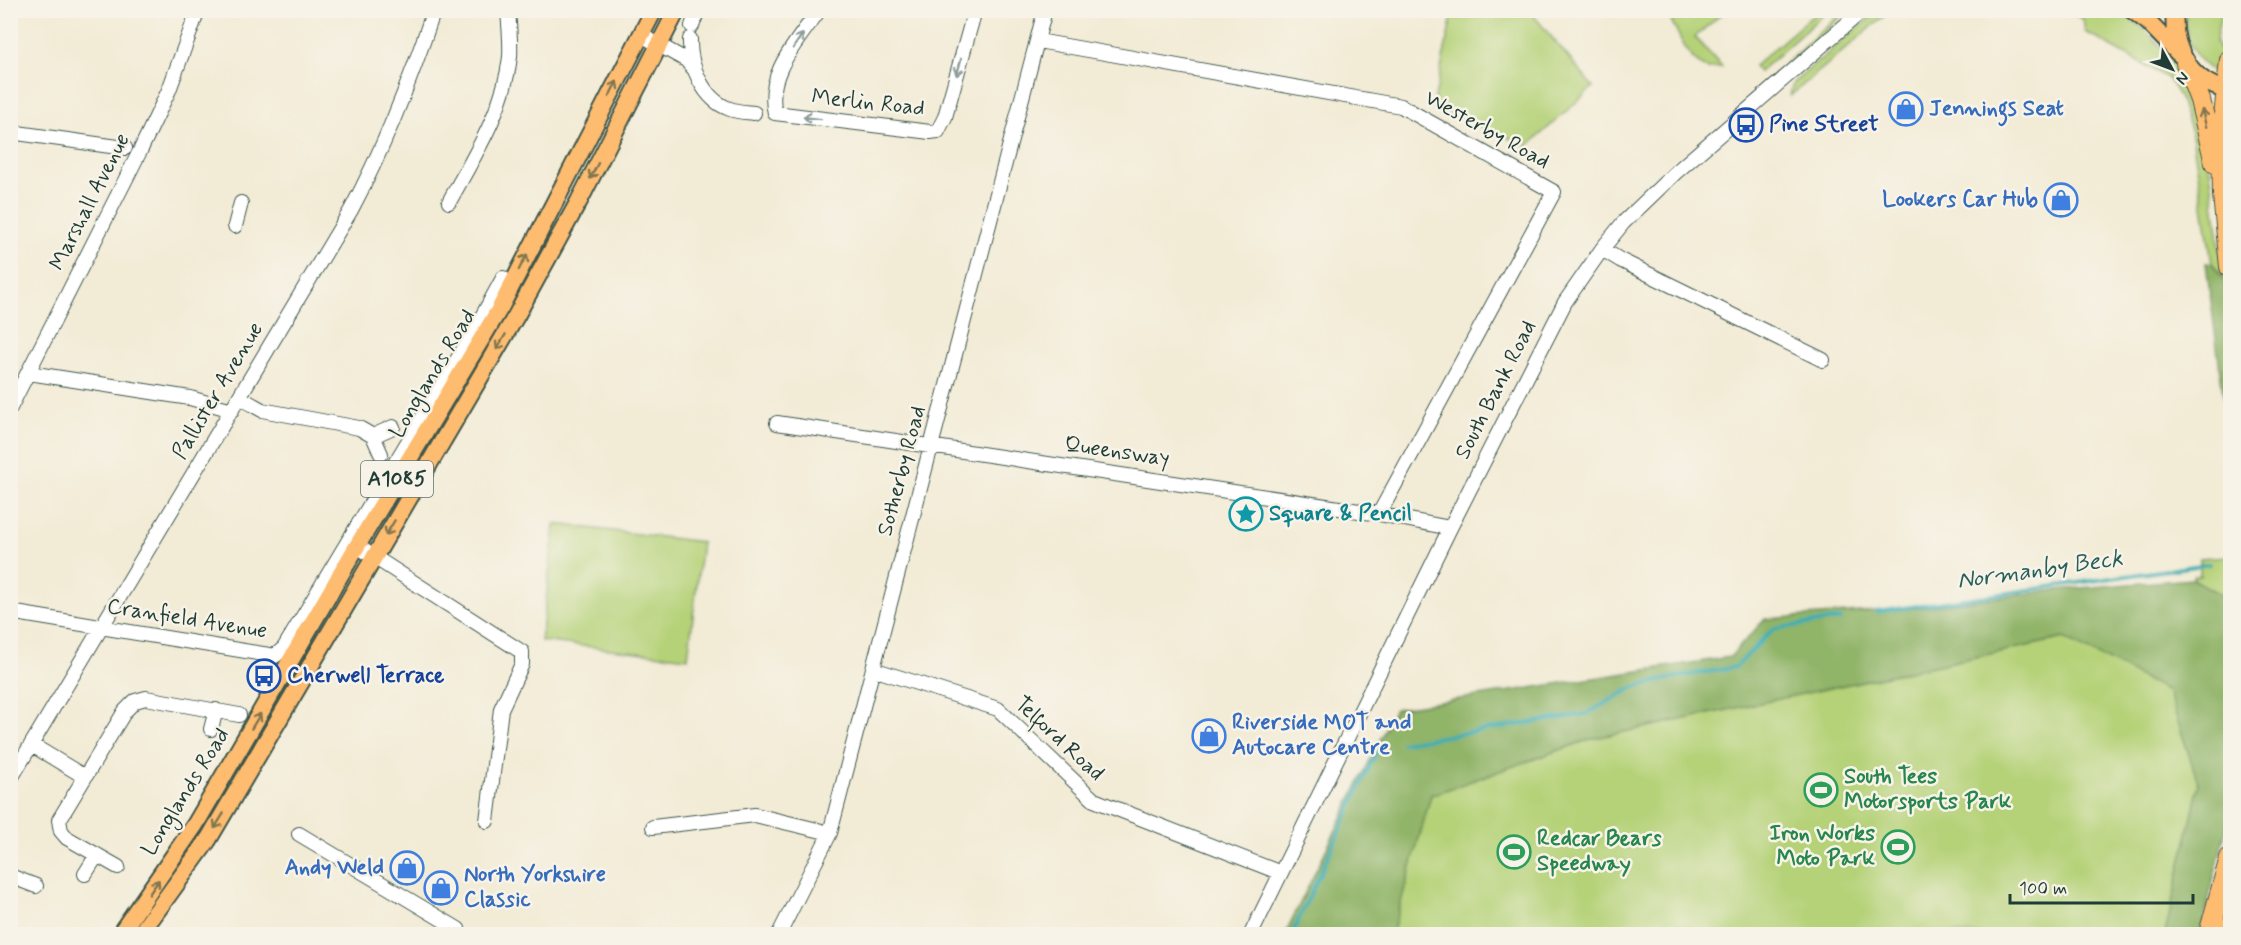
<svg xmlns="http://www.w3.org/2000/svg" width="2241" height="945" font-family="Mynerve,sans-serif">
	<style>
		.green { fill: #b5d278; stroke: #6a8856; stroke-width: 1.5 }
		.forest { fill: #90b468; stroke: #58784e; stroke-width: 1.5 }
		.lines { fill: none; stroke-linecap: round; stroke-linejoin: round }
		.stream { stroke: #3caeb4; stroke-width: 4 }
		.minor-casing { stroke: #3f574c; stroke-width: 16 }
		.major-casing { stroke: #3f574c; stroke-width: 20 }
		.highway-casing { stroke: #3f574c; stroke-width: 22 }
		.minor { stroke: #fff; stroke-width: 14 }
		.major { stroke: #fdbc6f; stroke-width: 16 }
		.highway { stroke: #fdbc6f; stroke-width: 20 }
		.oneway { stroke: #8f9e9a }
		.oneway2 { stroke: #83764f }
		.labels { text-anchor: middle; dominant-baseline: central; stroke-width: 5; stroke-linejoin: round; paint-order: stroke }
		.shield { fill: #f7f3e8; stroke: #60746a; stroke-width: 1.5 }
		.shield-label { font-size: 21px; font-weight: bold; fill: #1f3d34 }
		.street-label { font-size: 22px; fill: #1f3d34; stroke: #f7f3e8 }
		.shop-label { font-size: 22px; font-weight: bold; fill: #366cbe; stroke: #f7f3e8; text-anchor: start }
		.transit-label { font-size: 22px; font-weight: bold; fill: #164399; stroke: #f7f3e8; text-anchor: start }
		.culture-label { font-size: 22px; font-weight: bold; fill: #0d838f; stroke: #f7f3e8; text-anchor: start }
		.leisure-label { font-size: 22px; font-weight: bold; fill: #27864d; stroke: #f7f3e8; text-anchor: start }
		.water-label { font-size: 24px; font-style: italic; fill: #285f5a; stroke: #f7f3e8 }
	</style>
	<rect width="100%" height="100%" fill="#f7f3e8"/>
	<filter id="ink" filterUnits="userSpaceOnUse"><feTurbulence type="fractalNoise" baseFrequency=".0167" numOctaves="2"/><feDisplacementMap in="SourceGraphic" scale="12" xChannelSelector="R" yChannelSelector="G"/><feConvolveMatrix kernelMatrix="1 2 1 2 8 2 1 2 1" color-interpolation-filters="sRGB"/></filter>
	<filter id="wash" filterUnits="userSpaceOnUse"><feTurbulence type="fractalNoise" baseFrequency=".008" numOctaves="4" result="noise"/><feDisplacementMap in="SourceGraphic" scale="24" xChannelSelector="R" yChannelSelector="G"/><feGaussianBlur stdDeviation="1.35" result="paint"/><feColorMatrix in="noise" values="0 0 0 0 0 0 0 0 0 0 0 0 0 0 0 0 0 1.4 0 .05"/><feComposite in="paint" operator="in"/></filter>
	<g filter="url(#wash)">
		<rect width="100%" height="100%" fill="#f2ebd5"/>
		<path class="green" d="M1453 11H1530L1593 87 1528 146 1433 107Z
			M1665 11H1725L1695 37 1722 67 1708 69C1683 58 1680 31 1665 11Z
			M1818 11H1827L1759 72 1754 66Z
			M1843 11H1848L1780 73 1774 74Z
			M1878 11H1890L1790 96 1793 83Z
			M2067 11H2119L2139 25 2156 41 2180 72 2188 89 2210 170 2224 280 2212 263 2192 135 2179 96 2168 78 2085 32 2083 19Z
			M2187 11H2222L2215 42 2222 53 2218 74C2195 62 2181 37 2187 11Z
			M555 524 702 542 688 658 541 641Z
			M2230 556V600L2193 579V576L2200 575V558Z
			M2065 638 2168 691 2199 785 2165 934H1392L1431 795 1591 739Z"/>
		<path class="forest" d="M2206 263H2212L2224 280 2230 329V446Z
			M2193 579 2230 600V813L2200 934H2165L2199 785 2168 691 2064 638 1591 739 1431 795 1392 934H1285L1395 709 1730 657 1765 619 1916 608 2056 590Z"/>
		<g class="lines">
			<path class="stream" d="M1876 612 2209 564
				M1402 743 1586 714 1634 687 1677 677 1736 667 1773 629 1841 619
				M1292 934 1379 746"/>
		</g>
	</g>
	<g filter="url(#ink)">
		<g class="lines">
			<g class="minor-casing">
				<path id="minor" d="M819 10C798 41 765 74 775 113L930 132 938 131 945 117 975 10
					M692 26 698 10
					M641 35 686 60 693 68
					M690 39C689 65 703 100 730 109 737 112 746 112 754 113
					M1038 41 1401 106 1554 192 1379 514
					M10 132 125 148
					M449 202C474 156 504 110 510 57 511 42 509 26 508 10
					M235 226 241 203
					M1602 249 1620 260 1823 360
					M29 373 190 398 232 410
					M239 397 262 410 359 428 373 436 393 427
					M10 408 140 151 169 90 198 10
					M777 423 1379 514 1450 528
					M373 436 381 454
					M357 546 522 652V664L501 709 487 821
					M10 612 275 656 284 648 472 335 503 278
					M873 669 998 709 1094 800 1281 873
					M211 729 216 710
					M32 745 85 777
					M10 780 351 210C385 146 411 79 434 10
					M653 827 755 815 830 833
					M299 834 458 929 457 934
					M118 867 67 838 61 831 59 820 125 711 135 701 146 698 239 715
					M85 874 97 855
					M10 876 36 886
					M779 934 830 833 1045 10
					M1251 934 1450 528 1565 302 1602 249 1623 223 1675 173 1863 10"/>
			</g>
			<g class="major-casing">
				<path id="major" d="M2132 10 2148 22 2179 54
					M2175 10C2171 49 2191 83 2230 91
					M120 934 195 825 357 546 500 308 654 10
					M140 934 208 840 516 316 579 201 677 10"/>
			</g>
			<g class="highway-casing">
				<path id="highway" d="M2230 60 2222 136 2223 195 2230 267
					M2186 63 2200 100 2215 163
					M2209 934 2230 858
					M2228 934 2230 926"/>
			</g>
			<use href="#minor" class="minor"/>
			<use href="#major" class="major"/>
			<use href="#highway" class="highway"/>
		</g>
		<defs><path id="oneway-shaft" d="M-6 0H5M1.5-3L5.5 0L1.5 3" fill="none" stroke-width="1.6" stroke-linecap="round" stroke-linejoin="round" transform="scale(1.5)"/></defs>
		<g class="oneway">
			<use href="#oneway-shaft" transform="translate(798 41) rotate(-56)"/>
			<use href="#oneway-shaft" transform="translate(959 67) rotate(105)"/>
			<use href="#oneway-shaft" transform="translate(812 118) rotate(-173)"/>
		</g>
		<g class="oneway2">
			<use href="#oneway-shaft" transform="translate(613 89) rotate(-63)"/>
			<use href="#oneway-shaft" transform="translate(2204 118) rotate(-104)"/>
			<use href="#oneway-shaft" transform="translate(594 171) rotate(117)"/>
			<use href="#oneway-shaft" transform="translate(523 262) rotate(-62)"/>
			<use href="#oneway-shaft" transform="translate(501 342) rotate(121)"/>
			<use href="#oneway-shaft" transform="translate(390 528) rotate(121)"/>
			<use href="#oneway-shaft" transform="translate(256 721) rotate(-59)"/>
			<use href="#oneway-shaft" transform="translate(219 821) rotate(121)"/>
			<use href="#oneway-shaft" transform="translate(154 887) rotate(-56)"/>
		</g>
	</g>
	<defs>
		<g id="shop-ring" transform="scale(1.725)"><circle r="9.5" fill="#f7f3e8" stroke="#3f7fe0" stroke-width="1.5"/><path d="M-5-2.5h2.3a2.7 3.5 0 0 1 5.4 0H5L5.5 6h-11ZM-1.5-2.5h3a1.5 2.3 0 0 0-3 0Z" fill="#3f7fe0"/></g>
		<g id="bus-ring" transform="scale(1.725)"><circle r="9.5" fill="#f7f3e8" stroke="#1a4fb4" stroke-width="1.5"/><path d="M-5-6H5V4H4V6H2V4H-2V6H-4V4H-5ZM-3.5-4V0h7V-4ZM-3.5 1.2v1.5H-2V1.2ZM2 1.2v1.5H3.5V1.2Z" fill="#1a4fb4"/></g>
		<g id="sight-ring" transform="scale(1.725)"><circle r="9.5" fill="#f7f3e8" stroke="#0f9aa8" stroke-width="1.5"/><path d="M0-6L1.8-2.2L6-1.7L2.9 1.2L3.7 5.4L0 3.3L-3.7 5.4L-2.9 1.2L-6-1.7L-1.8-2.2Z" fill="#0f9aa8"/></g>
		<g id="stadium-ring" transform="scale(1.725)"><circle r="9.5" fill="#f7f3e8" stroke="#2e9e5b" stroke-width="1.5"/><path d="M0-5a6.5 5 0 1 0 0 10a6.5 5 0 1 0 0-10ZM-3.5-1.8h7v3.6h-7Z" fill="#2e9e5b"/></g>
	</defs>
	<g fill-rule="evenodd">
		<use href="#shop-ring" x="1906" y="109"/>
		<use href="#bus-ring" x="1746" y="125"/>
		<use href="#shop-ring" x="2061" y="200"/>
		<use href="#sight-ring" x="1246" y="514"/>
		<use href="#bus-ring" x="264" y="676"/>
		<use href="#shop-ring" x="1209" y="736"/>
		<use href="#stadium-ring" x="1821" y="790"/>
		<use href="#stadium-ring" x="1898" y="847"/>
		<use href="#stadium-ring" x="1514" y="852"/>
		<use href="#shop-ring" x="407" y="868"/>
		<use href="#shop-ring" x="441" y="888"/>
	</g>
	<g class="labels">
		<rect class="shield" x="361" y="461" width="72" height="36" rx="4.5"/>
		<g class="shield-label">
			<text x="397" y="479">A1085</text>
		</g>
		<g class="street-label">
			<text transform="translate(868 103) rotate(6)">Merlin Road</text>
			<text transform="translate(1487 130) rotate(29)">Westerby Road</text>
			<text transform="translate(90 202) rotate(-63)">Marshall Avenue</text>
			<text transform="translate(433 374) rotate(-59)">Longlands Road</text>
			<text transform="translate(1496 390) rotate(-63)">South Bank Road</text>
			<text transform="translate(218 391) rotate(-59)">Pallister Avenue</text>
			<text transform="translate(1117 452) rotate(8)">Queensway</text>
			<text transform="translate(902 471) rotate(-75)">Sotherby Road</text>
			<text transform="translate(187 619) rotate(9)">Cranfield Avenue</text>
			<text transform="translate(1059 739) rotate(43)">Telford Road</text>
			<text transform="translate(186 792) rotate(-58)">Longlands Road</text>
		</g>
		<g class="shop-label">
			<text x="1929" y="109">Jennings Seat</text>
			<text x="2038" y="200" text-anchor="end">Lookers Car Hub</text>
			<text x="1232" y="723">Riverside MOT and<tspan x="1232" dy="25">Autocare Centre</tspan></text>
			<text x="384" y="868" text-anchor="end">Andy Weld</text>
			<text x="464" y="875">North Yorkshire<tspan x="464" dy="25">Classic</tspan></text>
		</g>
		<g class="transit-label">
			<text x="1769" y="125">Pine Street</text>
			<text x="287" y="676">Cherwell Terrace</text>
		</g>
		<g class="culture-label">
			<text x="1269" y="514">Square &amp; Pencil</text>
		</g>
		<g class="leisure-label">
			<text x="1844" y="777">South Tees<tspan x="1844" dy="25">Motorsports Park</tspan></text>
			<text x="1875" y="834" text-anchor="end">Iron Works<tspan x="1875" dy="25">Moto Park</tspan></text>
			<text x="1537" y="839">Redcar Bears<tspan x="1537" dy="25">Speedway</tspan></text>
		</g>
		<g class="water-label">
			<text transform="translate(2040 570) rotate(-8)">Normanby Beck</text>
		</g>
	</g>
	<rect width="2241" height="945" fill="none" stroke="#f7f3e8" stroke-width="36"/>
	<g transform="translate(2172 69) rotate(131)" stroke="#f7f3e8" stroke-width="4.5" paint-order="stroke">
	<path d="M0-4.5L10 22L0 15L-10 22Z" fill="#1f3d34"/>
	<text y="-9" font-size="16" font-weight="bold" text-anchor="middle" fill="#1f3d34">N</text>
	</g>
	<path d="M2010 894v9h183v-9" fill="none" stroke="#1f3d34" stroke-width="3"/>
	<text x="2019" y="894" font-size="18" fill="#1f3d34" stroke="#f7f3e8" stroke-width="4.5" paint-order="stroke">100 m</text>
</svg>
